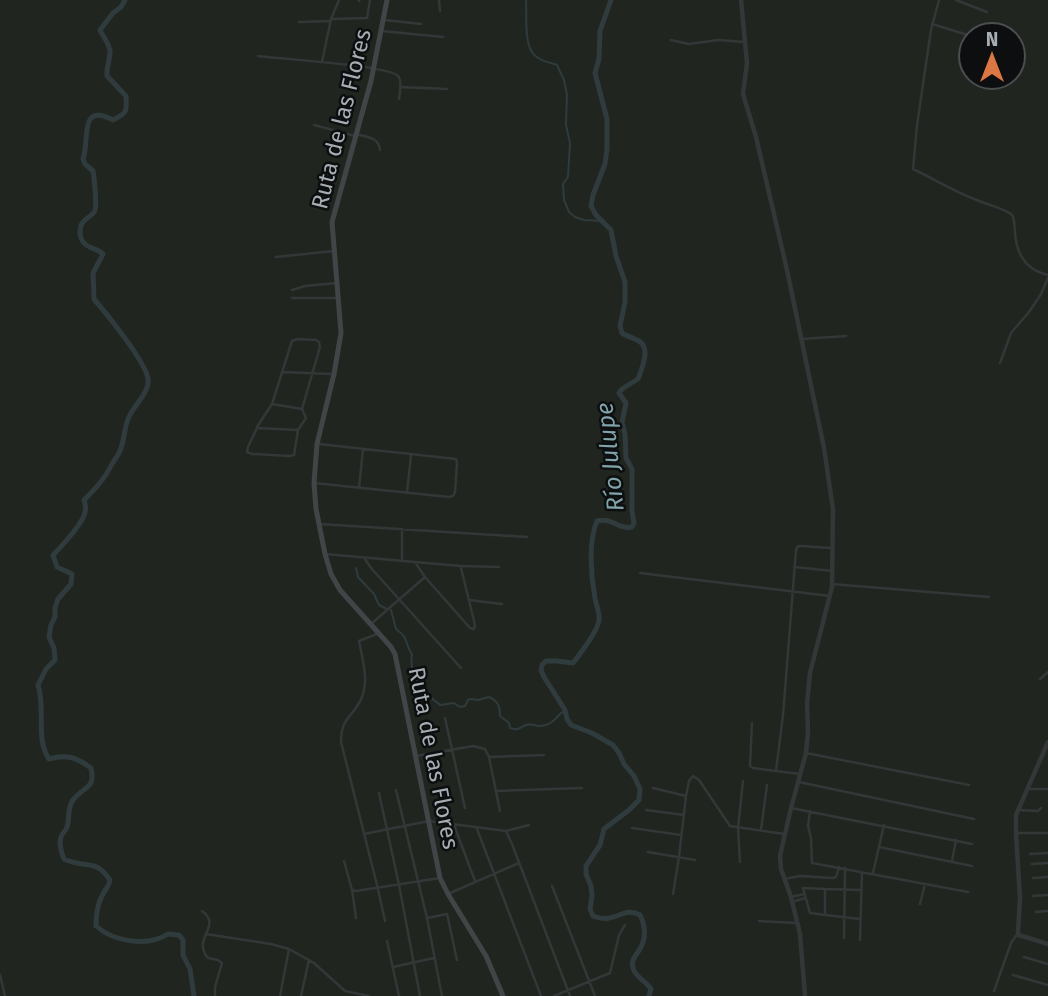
<svg xmlns="http://www.w3.org/2000/svg" width="1048" height="996" font-family="'Fira Sans',sans-serif">
	<style>
		.green { fill: #20261f; fill-rule: evenodd }
		.lines { fill: none; stroke-linecap: round; stroke-linejoin: round }
		.stream { stroke: #2f3b3d; stroke-width: 2 }
		.river { stroke: #2f3b3d; stroke-width: 5 }
		.minor { stroke: #343638; stroke-width: 2.5 }
		.tertiary { stroke: #343638; stroke-width: 4.5 }
		.secondary { stroke: #424548; stroke-width: 5 }
		.labels { text-anchor: middle; dominant-baseline: central; stroke-width: 5; stroke-linejoin: round; paint-order: stroke }
		.street-label { font-size: 23px; fill: #a6aeb3; stroke: #0d0e0f }
		.water-label { font-size: 24px; font-style: italic; fill: #80a4aa; stroke: #0d0e0f }
	</style>
	<rect width="100%" height="100%" fill="#121314"/>
	<path class="green" d="M0 0H1048V996H0ZM971 35H1013V77H971Z"/>
	<g class="lines">
		<path class="stream" d="M526 0C527 14 524 40 532 52 537 60 548 62 557 65L564 80 567 95 566 125 570 143 568 177 563 184 564 200 569 212 575 217 584 220 602 221
			M356 568 358 577 374 594 379 605 387 609
			M391 610 396 629C410 639 404 643 412 654 408 675 424 693 440 705L454 703 460 707 465 706 468 700 471 699 478 700 489 697C498 701 500 706 500 716L509 723 510 728C519 731 518 728 526 725 529 724 534 725 538 726 548 727 555 720 561 713L565 712"/>
		<path class="river" d="M125 0 121 7 113 13 100 30C103 37 110 44 110 52 110 60 106 68 107 76L126 96C127 112 127 113 113 120 78 101 90 142 83 159L85 164 93 171C94 176 97 205 95 210 93 216 87 217 83 222 79 227 79 238 84 243 89 249 97 248 103 254L93 273 94 299C106 313 146 362 148 379 150 392 134 405 129 417 124 427 125 437 121 448 119 455 114 460 111 466 104 480 95 489 84 500 85 503 86 509 85 512 84 522 61 547 53 555L57 567 72 574 71 584 58 599 55 608V617L51 625 49 637 54 648 55 660 46 669 38 685C46 709 35 738 49 759 67 754 76 757 91 768 96 790 83 786 73 800 67 807 70 819 67 827 66 831 62 833 61 837 59 844 61 852 64 859 85 869 96 858 110 880 109 887 105 889 102 896 97 905 96 916 96 926 114 942 148 947 168 934L179 935 183 940V955L190 969 194 996
			M611 0 600 31 599 59 595 73 607 119V149L605 164 593 195 591 206 596 215 611 230 616 256 625 282V302L620 326 622 333C627 336 633 338 639 341 651 348 642 368 638 379L622 389 619 393 626 403 622 423 625 434 626 458 632 469V511L634 523 632 527C618 530 613 517 597 521 588 541 591 577 595 598 596 605 600 613 599 620 598 631 580 654 573 663L557 661H546L542 665 541 670 544 677 565 710 567 719 571 725 592 733 613 745 619 753 624 764 634 776 640 789 639 800 629 810 604 829 600 845 586 866V874L591 886 592 896 590 909 593 916C616 925 623 905 640 915 644 922 646 934 643 942 641 952 630 957 633 968 635 977 646 981 651 989L649 996"/>
		<path class="minor" d="M439 0 440 11
			M939 0 931 30 917 125 913 169C936 180 958 194 982 202 989 205 1008 210 1012 215 1015 219 1014 227 1015 231 1016 254 1026 270 1048 275
			M956 0 987 12
			M359 1V0
			M331 19 339 0
			M384 20 421 24
			M299 22 330 21
			M932 24 968 35
			M382 31 443 37
			M671 40 689 44 718 40 745 42
			M258 56C278 59 392 65 399 77 402 83 400 93 399 99
			M322 62 331 19 367 18 370 0
			M401 87 447 89
			M314 125 355 136
			M356 134C366 137 379 137 380 150
			M276 257 334 251
			M292 290 305 286 337 283
			M292 298H338
			M802 339 846 336
			M1000 363 1011 333 1029 312 1041 294 1048 278
			M283 372 332 374
			M257 427 272 404
			M298 430 257 428 248 447 247 452 252 454 290 456 294 455 298 430 306 418 302 409 320 347 319 342 316 340 298 339 292 341 272 404 302 409
			M314 483 449 497 453 496 455 492 457 463 456 459 319 444
			M359 488 363 449
			M407 493 411 455
			M319 524 527 537
			M402 529V560
			M325 554 460 566 499 567
			M365 559 371 568 461 668
			M415 562 425 577 470 628 474 629
			M794 567 833 571
			M461 568 475 625 474 629
			M640 573 830 596
			M832 584 989 597
			M469 600 502 604
			M371 624 425 577
			M377 634 359 641C362 658 369 679 362 697 354 717 341 716 341 742L378 889 385 921
			M1040 679 1048 672
			M445 718 465 808
			M752 723 750 766 753 768 800 774
			M806 753 969 785
			M416 756 473 746 485 749 489 757 500 811
			M489 757 544 755
			M776 771 783 715 796 550 798 546H802L831 548
			M799 782 974 819
			M653 788 686 796
			M1027 789H1048
			M396 790 427 918 442 996
			M496 791 582 788
			M379 793 399 885 420 996
			M791 808 972 844
			M646 810 684 815
			M1018 810 1038 811 1041 808
			M810 811 808 826 811 838 812 863 968 892
			M454 825 475 881
			M632 828 681 835
			M477 829 541 996
			M761 830 767 785
			M506 831 529 825
			M1016 833H1048
			M364 834 429 821 506 831 512 844 570 996
			M879 847 972 866
			M648 852 695 860
			M1030 854 1048 853
			M344 861 352 890 356 891 440 878
			M952 861 956 840
			M740 862 738 828 743 781
			M1032 864 1048 863
			M873 873 884 825
			M1033 878 1048 877
			M784 879 800 876 833 878 836 877 839 867
			M552 886 595 996
			M803 888 825 889V915L810 913Z
			M825 889 861 890
			M352 890 356 918
			M448 894 519 863
			M673 894 679 857 686 796 689 781 693 776 699 780 730 826 784 834
			M1033 896 1048 895
			M791 897 804 894
			M792 902 805 898
			M920 904 925 884
			M202 911C223 926 191 938 208 958L218 960 222 963 215 987V996
			M1036 912 1048 911
			M825 915 860 919
			M427 918 447 914 457 960
			M759 921 797 923
			M206 934 271 944 289 949 314 963 345 991 369 996
			M844 938 845 868
			M860 940 862 872
			M387 941 399 996
			M1024 957 1048 964
			M393 967 434 958
			M0 975 5 996
			M1013 975 1048 985
			M994 991 1011 943 1018 933
			M280 996 289 949
			M301 996 309 960
			M554 996 610 973 619 935 625 925"/>
		<path class="tertiary" d="M741 0 747 63 743 94 756 137 787 270 824 448 833 509 832 587 810 673 807 704 808 732 806 753 791 808 780 856 781 869 791 897 800 934 805 996
			M1048 742 1016 815V833L1020 898 1018 933 1019 935 1048 944"/>
		<path class="secondary" d="M387 0 371 81 332 222 341 333 334 374 317 444 314 483 316 509 325 554 331 574 340 590 391 647 395 654 440 878 448 894 486 956 503 996"/>
	</g>
	<g class="labels">
		<g class="street-label">
			<text transform="translate(341 119) rotate(-76)">Ruta de las Flores</text>
			<text transform="translate(434 758) rotate(79)">Ruta de las Flores</text>
		</g>
		<g class="water-label">
			<text transform="translate(610 457) rotate(-96)">Río Julupe</text>
		</g>
	</g>
	<g transform="translate(992 56)"><circle r="33" fill="#0d0e0f" stroke="#4a4e51" stroke-width="2"/>
	<path d="M0-5L12 26L0 18L-12 26Z" fill="#db7743"/>
	<text y="-10" font-size="19" font-weight="bold" text-anchor="middle" fill="#a6aeb3">N</text>
	</g>
</svg>
